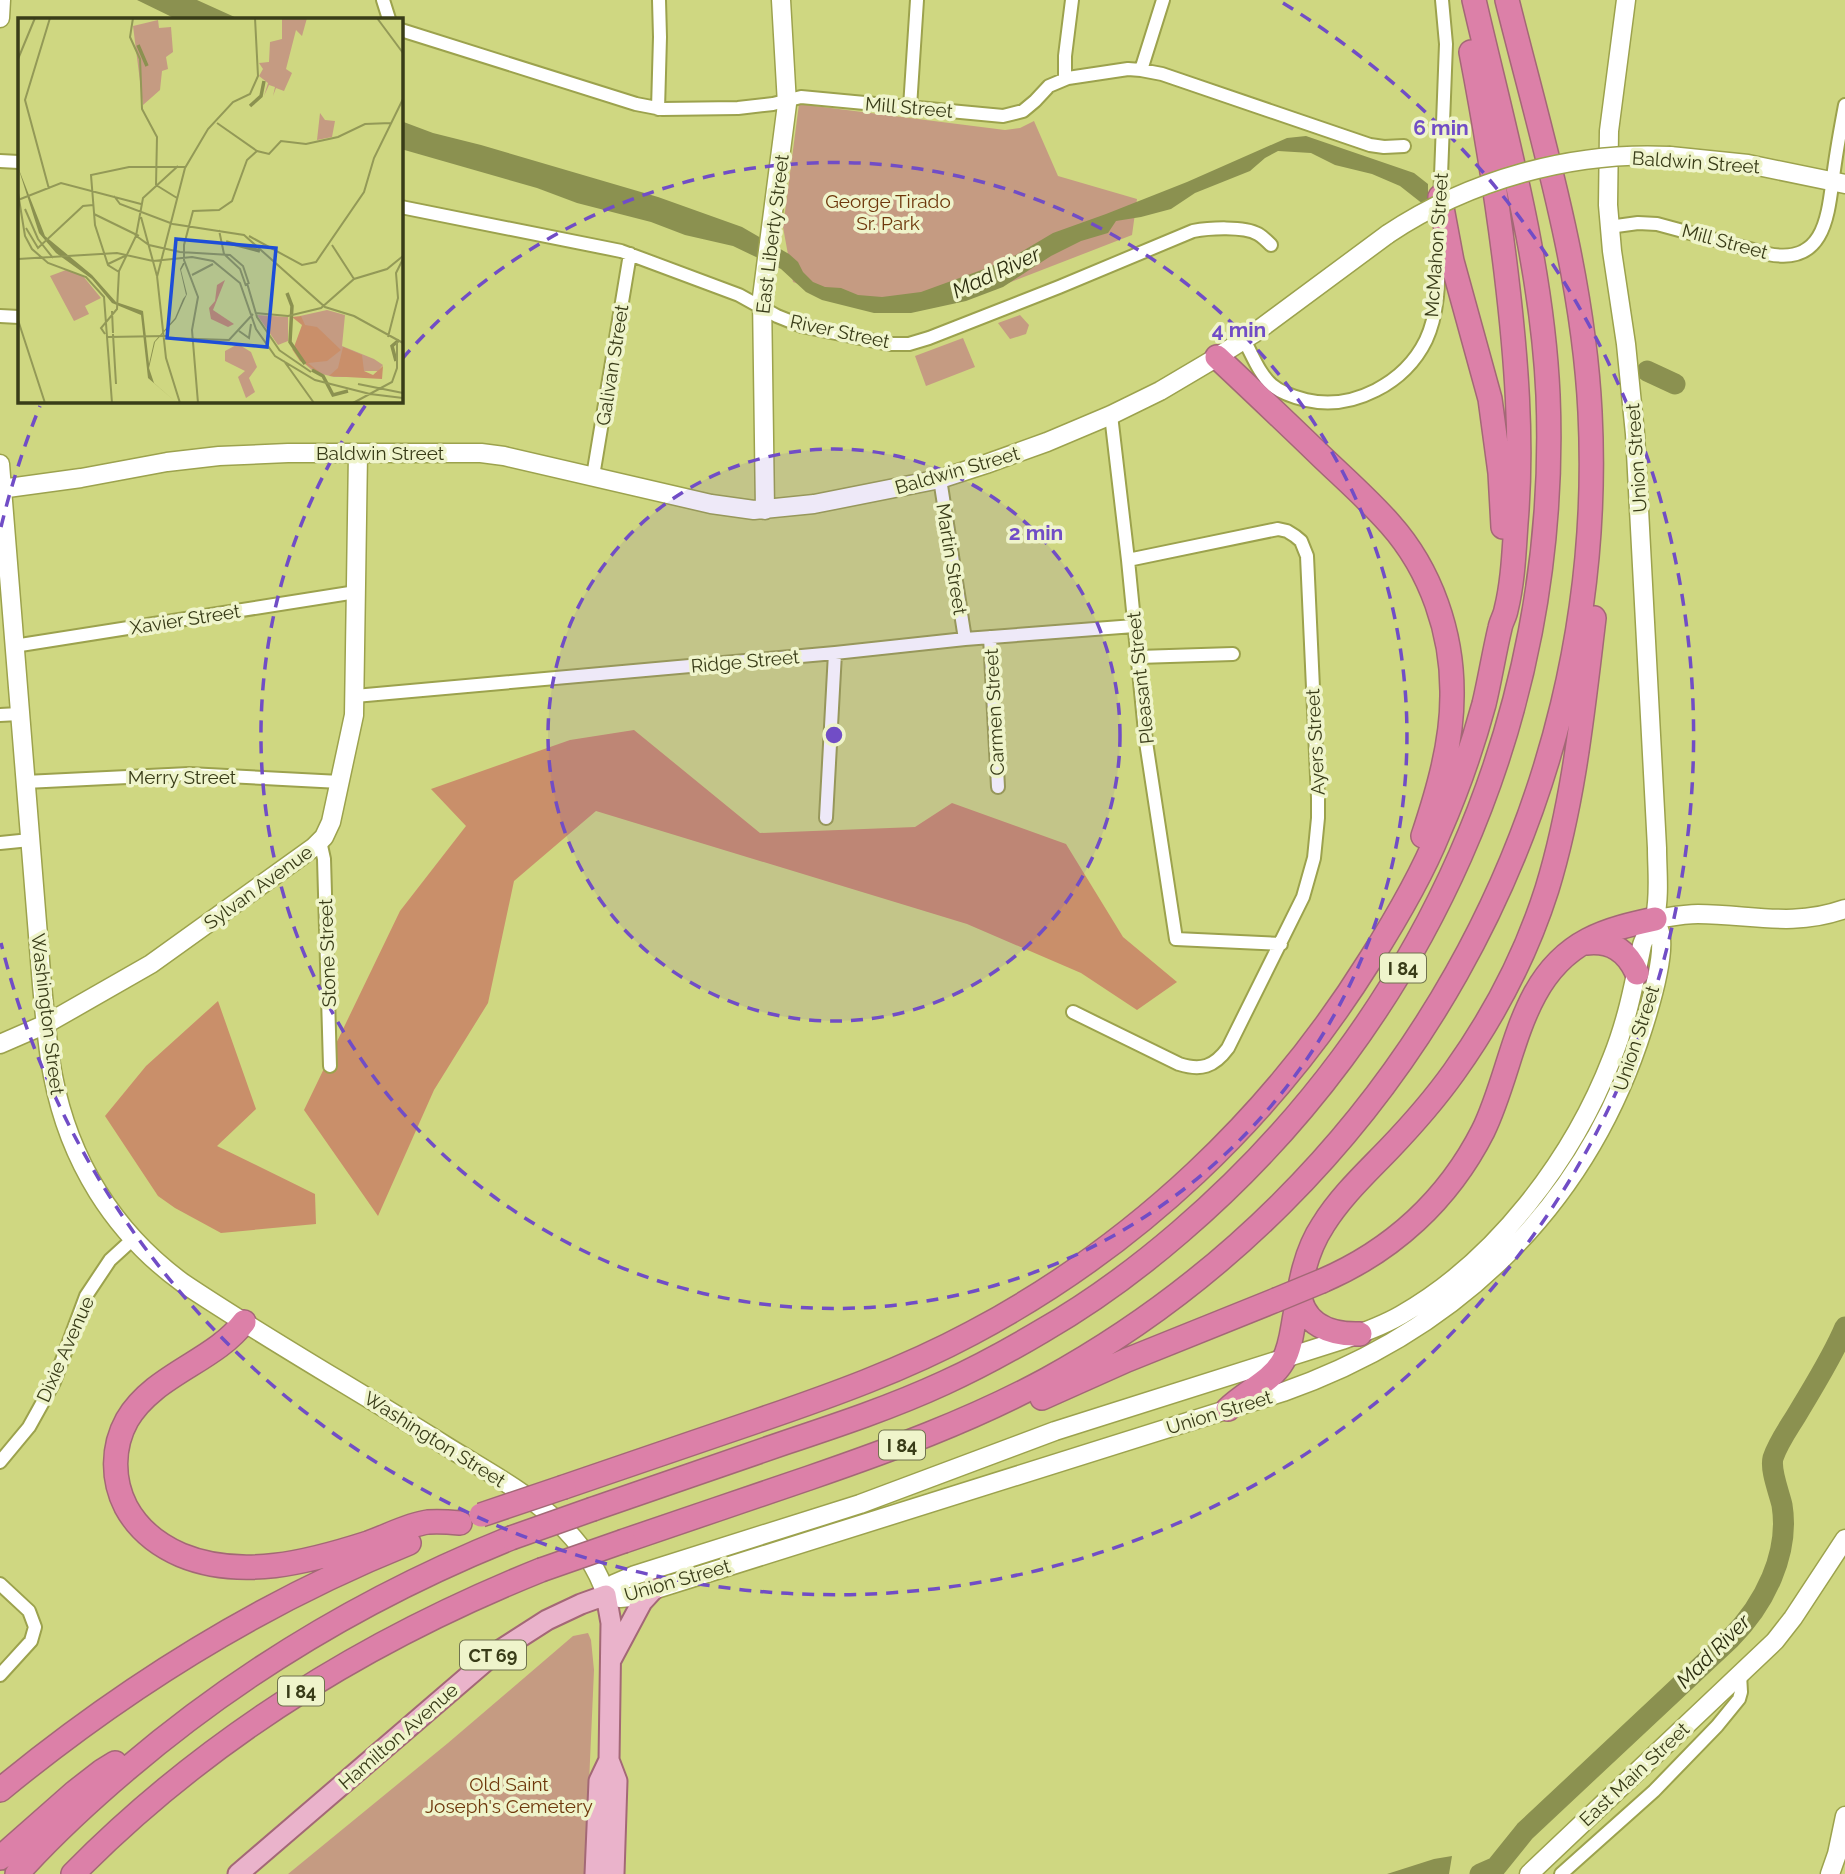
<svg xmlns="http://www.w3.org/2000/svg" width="1845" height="1874" font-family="Raleway,sans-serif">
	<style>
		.green { fill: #c59b82 }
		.forest { fill: #c98f6a }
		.water { fill: #8b9150 }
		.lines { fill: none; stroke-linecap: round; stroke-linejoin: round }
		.river { stroke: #8b9150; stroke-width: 21 }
		.street-casing { stroke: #9ca24d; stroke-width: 16 }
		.secondary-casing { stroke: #9ca24d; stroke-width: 21 }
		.primary-casing { stroke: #a36876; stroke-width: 23 }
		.highway-casing { stroke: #a36876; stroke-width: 26 }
		.street { stroke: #fff; stroke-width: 12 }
		.secondary { stroke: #fff; stroke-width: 18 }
		.primary { stroke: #eab3cb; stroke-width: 19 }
		.highway { stroke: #dc80a8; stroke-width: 23 }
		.secondary-bridge-casing { stroke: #9ca24d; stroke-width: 21; stroke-linecap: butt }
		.highway-bridge-casing { stroke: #a36876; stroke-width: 26; stroke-linecap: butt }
		.secondary-bridge { stroke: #fff; stroke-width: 18 }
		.highway-bridge { stroke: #dc80a8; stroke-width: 23 }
		.ring { fill: none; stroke: #714dc6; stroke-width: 3.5; stroke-dasharray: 12 9 }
		.labels { text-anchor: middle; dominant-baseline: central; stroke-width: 7; stroke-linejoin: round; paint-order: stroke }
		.shield { fill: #eff4cb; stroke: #70734e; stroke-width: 2 }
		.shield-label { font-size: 18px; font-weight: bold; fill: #393c18 }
		.street-label { font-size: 19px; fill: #393c18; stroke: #eff4cb }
		.park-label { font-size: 19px; fill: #6e370b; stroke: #eff4cb }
		.water-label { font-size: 21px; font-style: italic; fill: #2b2d0f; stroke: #eff4cb }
		.inset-river { fill: none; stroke: #8b9150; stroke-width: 3.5 }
		.inset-road { fill: none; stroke: #939957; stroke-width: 2 }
		.view { fill: #1d4ed8; fill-opacity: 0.15; stroke: #1d4ed8; stroke-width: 3.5 }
		.inset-edge { fill: none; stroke: #393c18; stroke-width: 3.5 }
		.centre { fill: #714dc6; stroke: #eff4cb; stroke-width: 3.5 }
		.ring-label { font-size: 21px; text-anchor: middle; font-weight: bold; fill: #714dc6; stroke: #eff4cb; stroke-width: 7; stroke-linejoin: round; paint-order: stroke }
	</style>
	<rect width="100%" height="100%" fill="#cfd781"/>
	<path class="green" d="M799 104 1005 130 1020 128 1034 121 1058 176 1137 199 1132 235 970 298H838L793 282 783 227Z
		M1020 315 1029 325 1026 334 1010 339 998 323Z
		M963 338 975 367 926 386 915 356Z
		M588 1633 591 1640 594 1670 585 1874H288L448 1743 573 1636Z"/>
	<path class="forest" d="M634 730 760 833 915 827 952 803 1066 844 1123 937 1177 982 1137 1010 1081 973 967 924 596 811 514 881 488 1003 434 1090 378 1216 304 1110 400 911 466 826 431 789 570 740Z
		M218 1001 256 1109 217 1146 315 1194 316 1224 221 1233 175 1208 158 1196 105 1116 146 1066Z"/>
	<path class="water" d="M137 0H197L239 19H176Z
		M401 121 433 133 481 145 658 197 742 227 789 254 798 262 803 272 813 282 825 287 841 288 858 295 882 297 921 292 987 268 1016 255 1053 233 1106 214 1187 182 1287 138 1306 136 1414 173 1428 184V208L1400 186 1372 174 1335 165 1311 153 1278 151 1265 158 1250 171 1195 193 1171 209 1141 217 1116 221 1108 233 1081 241 1051 256 1003 287 966 301 911 313H874L822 300 806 292 781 269 733 246 685 235 651 222 577 203 537 188 401 149Z
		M1452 1856 1449 1874H1387L1434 1859Z"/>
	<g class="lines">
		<path class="river" d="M1647 371 1675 384
			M1480 1874 1496 1867 1525 1831 1730 1639C1764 1605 1790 1554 1782 1505 1779 1492 1770 1470 1773 1458 1778 1443 1788 1429 1796 1416 1813 1387 1832 1358 1845 1327"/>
		<g class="street-casing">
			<path id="street" d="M383 0 389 19
				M401 30 636 104 662 109 738 108 773 104 801 97 1003 116 1023 111 1035 101 1049 86 1068 78 1128 69 1141 70 1162 74 1370 145 1384 147 1404 146
				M1141 70 1163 0
				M1065 79V56L1072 0
				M910 107 917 0
				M658 109 660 37 659 0
				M0 161 19 162
				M1440 202 1446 44 1442 0
				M401 207 621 251 739 295 777 316 802 326 889 344H909L929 338 1059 287 1193 231C1209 228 1244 226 1258 234 1263 237 1267 241 1271 245
				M1609 227 1638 223 1657 224 1768 254C1827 266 1828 212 1834 170 1837 148 1841 126 1845 105
				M0 316 19 317
				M1244 340C1252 354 1259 374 1272 385 1281 393 1294 397 1306 400 1353 411 1405 383 1426 340 1441 308 1438 268 1439 234
				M1111 415 1128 560 1146 742 1176 939 1281 944
				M593 476 630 254
				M940 479 965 639
				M990 637 998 787
				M14 646 356 592
				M1138 657 1233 654
				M355 696 835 653 965 639 1134 626
				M0 715 19 714
				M25 782 189 774 340 782
				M826 818 835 653
				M320 841 324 859 330 1066
				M0 843 30 840
				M1073 1012 1179 1064C1201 1071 1214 1067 1228 1048L1303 897 1314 858 1318 818V798L1307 556 1301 541 1295 536 1287 531 1278 529 1128 560
				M0 1462 29 1427 54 1382 86 1296 110 1260 133 1239
				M0 1584 29 1611 35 1627 31 1641 0 1675
				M1561 1874 1654 1791 1717 1726 1739 1699 1741 1692 1740 1674"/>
		</g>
		<g class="secondary-casing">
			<path id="secondary" d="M0 18 1 0
				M1670 156 1748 164 1845 184
				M0 464 42 985C45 1015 47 1046 53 1076 69 1160 113 1232 183 1283 268 1340 359 1391 446 1446 483 1469 523 1490 556 1520 578 1541 597 1566 606 1595
				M0 489 81 478 167 462 219 456 288 453H481L504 456 711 504 754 510 814 504 940 479 986 464 1047 442 1111 415 1160 391 1209 362 1253 334 1388 234
				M765 510 762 297 787 104 781 0
				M1655 919C1669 917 1684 914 1698 914 1751 914 1791 928 1845 909
				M0 1044 46 1024 151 964 314 847 324 837 331 822 354 715 358 453
				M606 1595 614 1584 635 1575 860 1504 1055 1431 1342 1340C1362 1333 1382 1326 1401 1315 1496 1261 1573 1159 1612 1058 1627 1021 1634 984 1642 945 1645 935 1653 927 1655 917 1660 895 1657 870 1657 848L1635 434 1626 344 1612 251 1608 205 1609 131 1626 0
				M606 1595 620 1598 631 1597 1283 1392C1457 1331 1587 1206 1643 1028 1650 1006 1663 961 1661 939 1661 932 1658 926 1655 919
				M1529 1874 1775 1641 1793 1618 1845 1539
				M1830 1874 1837 1854 1845 1816"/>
		</g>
		<g class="primary-casing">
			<path id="primary" d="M611 1660 642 1602 654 1589
				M238 1874 494 1654 547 1620 581 1604 606 1595 611 1623 609 1760 617 1781 614 1874
				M595 1874 599 1781 609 1760"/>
		</g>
		<g class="highway-casing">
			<path id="highway" d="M1440 197 1452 261 1490 399 1500 473 1503 527
				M1217 357C1252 390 1287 423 1322 457 1345 479 1369 500 1390 524 1431 570 1453 634 1452 696 1452 743 1438 791 1423 836
				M1586 943C1611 940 1627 951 1637 973
				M1322 1281C1392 1251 1448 1200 1483 1131 1515 1066 1517 977 1588 940 1609 929 1632 924 1655 919
				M1299 1291C1302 1325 1331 1335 1360 1334
				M244 1322C214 1362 154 1374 127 1420 112 1447 112 1480 126 1507 138 1529 158 1545 181 1555 241 1580 309 1562 368 1543 388 1536 407 1525 428 1522 439 1521 450 1522 460 1523
				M1042 1398 1127 1360 1276 1300
				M1228 1409C1245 1392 1271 1382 1283 1361 1291 1347 1292 1330 1295 1315 1300 1284 1305 1252 1323 1225 1341 1196 1366 1173 1389 1149 1412 1125 1434 1100 1454 1072 1494 1016 1526 955 1547 889 1574 801 1583 709 1594 618
				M564 1487C628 1465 693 1443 757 1421 830 1396 903 1370 972 1333 1136 1246 1272 1117 1370 960 1396 919 1421 877 1439 832 1457 791 1472 748 1484 704 1490 679 1494 653 1500 628 1501 622 1505 616 1506 610 1513 582 1514 552 1516 523 1523 440 1516 355 1506 272 1497 198 1485 125 1471 52
				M593 1509C657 1487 720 1465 784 1443 838 1425 892 1407 944 1383 977 1368 1010 1350 1042 1331 1091 1303 1137 1269 1180 1232 1424 1023 1561 716 1548 395 1542 261 1504 130 1474 0
				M624 1541C686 1520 747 1499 809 1478 890 1450 970 1421 1046 1380 1395 1188 1610 811 1590 412 1583 271 1541 136 1507 0
				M0 1790C124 1688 260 1603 409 1543
				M0 1858 75 1792 102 1771 115 1763
				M17 1874C51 1836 89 1801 128 1768 242 1671 372 1594 511 1538
				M73 1874C205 1740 367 1640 541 1570"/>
		</g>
		<use href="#street" class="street"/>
		<use href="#secondary" class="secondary"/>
		<use href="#primary" class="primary"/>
		<use href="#highway" class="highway"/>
		<g class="secondary-bridge-casing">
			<path id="secondary-bridge" d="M1388 234C1469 180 1572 151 1670 156"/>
		</g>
		<g class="highway-bridge-casing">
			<path id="highway-bridge" d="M1276 1300 1322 1281
				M481 1515 564 1487
				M511 1538 593 1509
				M541 1570 624 1541"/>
		</g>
		<use href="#secondary-bridge" class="secondary-bridge"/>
		<use href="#highway-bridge" class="highway-bridge"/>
	</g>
	<circle cx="834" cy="735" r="286" fill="#714dc6" fill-opacity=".12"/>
	<g class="ring">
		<circle cx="834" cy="735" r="286"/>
		<path d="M402 359A573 573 0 1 1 368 402"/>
		<path d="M1 527A859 859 0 0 1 40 406M1283 3A859 859 0 1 1 1 943"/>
	</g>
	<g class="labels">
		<g class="shield">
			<rect x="1380" y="953.5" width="46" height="29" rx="5"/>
			<rect x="879" y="1430.5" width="46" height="29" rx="5"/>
			<rect x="460" y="1640.5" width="66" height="29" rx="5"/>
			<rect x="278" y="1676.5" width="46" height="29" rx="5"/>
		</g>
		<g class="shield-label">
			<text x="1403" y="968">I 84</text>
			<text x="902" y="1445">I 84</text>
			<text x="493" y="1655">CT 69</text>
			<text x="301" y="1691">I 84</text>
		</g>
		<g class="street-label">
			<text transform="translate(909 107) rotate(5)">Mill Street</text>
			<text transform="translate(1696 162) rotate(4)">Baldwin Street</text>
			<text transform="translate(772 234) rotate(-83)">East Liberty Street</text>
			<text transform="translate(1725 241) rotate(15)">Mill Street</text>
			<text transform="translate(1436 245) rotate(-86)">McMahon Street</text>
			<text transform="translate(840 331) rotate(12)">River Street</text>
			<text transform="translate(612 365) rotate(-81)">Galivan Street</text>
			<text x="380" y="453">Baldwin Street</text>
			<text transform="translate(1636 458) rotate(-94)">Union Street</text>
			<text transform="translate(957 470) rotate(-16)">Baldwin Street</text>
			<text transform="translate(952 559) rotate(81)">Martin Street</text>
			<text transform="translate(185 619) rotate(-9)">Xavier Street</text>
			<text transform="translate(745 661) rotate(-5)">Ridge Street</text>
			<text transform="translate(1140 678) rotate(-96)">Pleasant Street</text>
			<text transform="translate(994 712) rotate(-93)">Carmen Street</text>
			<text transform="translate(1315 742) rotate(-93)">Ayers Street</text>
			<text x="182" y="777">Merry Street</text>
			<text transform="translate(258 887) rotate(-36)">Sylvan Avenue</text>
			<text transform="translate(327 953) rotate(-92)">Stone Street</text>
			<text transform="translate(48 1014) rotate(83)">Washington Street</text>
			<text transform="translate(1636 1038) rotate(-72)">Union Street</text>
			<text transform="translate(65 1349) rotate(-66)">Dixie Avenue</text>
			<text transform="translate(1219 1412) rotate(-17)">Union Street</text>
			<text transform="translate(435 1439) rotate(32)">Washington Street</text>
			<text transform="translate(677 1580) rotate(-16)">Union Street</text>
			<text transform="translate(398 1736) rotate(-41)">Hamilton Avenue</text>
			<text transform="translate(1634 1774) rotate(-43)">East Main Street</text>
		</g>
		<g class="park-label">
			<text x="888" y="201">George Tirado<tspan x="888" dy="22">Sr. Park</tspan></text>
			<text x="509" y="1784">Old Saint<tspan x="509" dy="22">Joseph's Cemetery</tspan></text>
		</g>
		<g class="water-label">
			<text transform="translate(996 272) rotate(-25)">Mad River</text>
			<text transform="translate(1713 1651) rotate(-45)">Mad River</text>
		</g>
	</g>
	<g transform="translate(18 18)">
		<rect width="385" height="385" fill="#cfd781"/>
		<path d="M264 0H289L284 18 278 12 268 51 274 55 266 73 258 70 255 78 257 69 251 67 246 78 250 65 241 58 245 51 241 45 251 44 252 24 264 21ZM140 2 141 10 153 9 155 34 148 39 150 51 144 53 142 72 125 87 115 8ZM302 95 307 102 317 103 314 119 299 122ZM48 252 65 258 83 280 67 288 71 296 56 303 32 258ZM309 292 327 297 324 328 356 341 365 347 360 353H346L347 359H316L296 354 286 345 293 342 282 298ZM239 297 270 299V323L260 327ZM220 326 233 334 239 349 231 360 237 374 228 380 220 359 227 353 207 343V333Z" fill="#c59b82"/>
		<path d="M207 262 195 292 216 306 210 309 193 301 191 290 197 283 199 267ZM283 298 287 307 299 309 323 332 309 343 290 345 304 356 282 343 274 331 280 333 276 329 284 307 274 299ZM325 329 344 337 346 353 355 357 365 348 364 361 311 358 320 350Z" fill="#c98f6a"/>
		<path d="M0 149 27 218 74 257 98 284 125 293 131 346 136 324 157 300 165 281 168 277 162 251 165 245H167L163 252 169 276 158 301 137 324 131 350 136 365 159 385 130 360 123 297 94 285 74 261 38 235 21 215Z" fill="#8b9150"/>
		<path class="inset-river" d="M120 27 129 48M232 88 243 78 246 63M208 224 242 233M269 275 274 288 272 324 287 346M378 343 374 328 381 322M294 352 305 358 315 377 330 373"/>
		<path class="inset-road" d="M115 0 112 19 122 41 124 91 139 119 138 167M359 0 385 35M0 41 17 0M199 105 239 133 251 136 263 123 288 126 320 119 347 106 373 105M138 167 159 180M31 171 7 82 32 0M0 175 7 218 14 231 30 245 68 259 86 279 94 385M96 178 102 186 155 206 226 217 307 289 336 298 385 325M0 182 43 165 123 186M7 191 20 221 35 240M76 196 121 218M123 199 139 258 148 340 162 385M8 210 20 230 65 188 75 187M201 212 206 236M117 217 131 227 162 234 212 237 225 248 231 266M231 218 284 247 298 244 346 174 356 140 385 81M314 227 336 261M206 236 222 251 228 268M0 241 99 235 135 243 174 239 195 243 222 265 238 311 257 338 297 362 352 376M90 246 109 237M101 254 90 247 77 207 73 157 111 149H168M174 257 195 246M139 259 167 150 190 111 215 84 232 76 240 58 237 0M229 265 239 299 262 333M94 293 95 315M237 295 270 298 303 290 336 261 369 251 385 238M0 302 27 385M221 313 231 320 233 306M87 316 83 310 99 291 101 253 118 218 125 180 160 148M95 316 98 366M90 319 148 318M370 319 380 280 378 255 385 241M148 320 211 322 235 296M261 332 293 354M266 343 296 385M340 366 385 375M352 376 385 380M180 385 174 312 180 279 166 242V227L175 193 201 192 214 183 229 142 239 133M335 385 374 364 379 350V324"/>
		<path class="view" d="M158 221 258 230 249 329 149 320Z"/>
		<rect width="385" height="385" class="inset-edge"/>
	</g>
	<circle cx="834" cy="735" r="10" class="centre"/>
	<g class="ring-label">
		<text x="1441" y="135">6 min</text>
		<text x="1239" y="337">4 min</text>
		<text x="1036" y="540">2 min</text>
	</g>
</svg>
